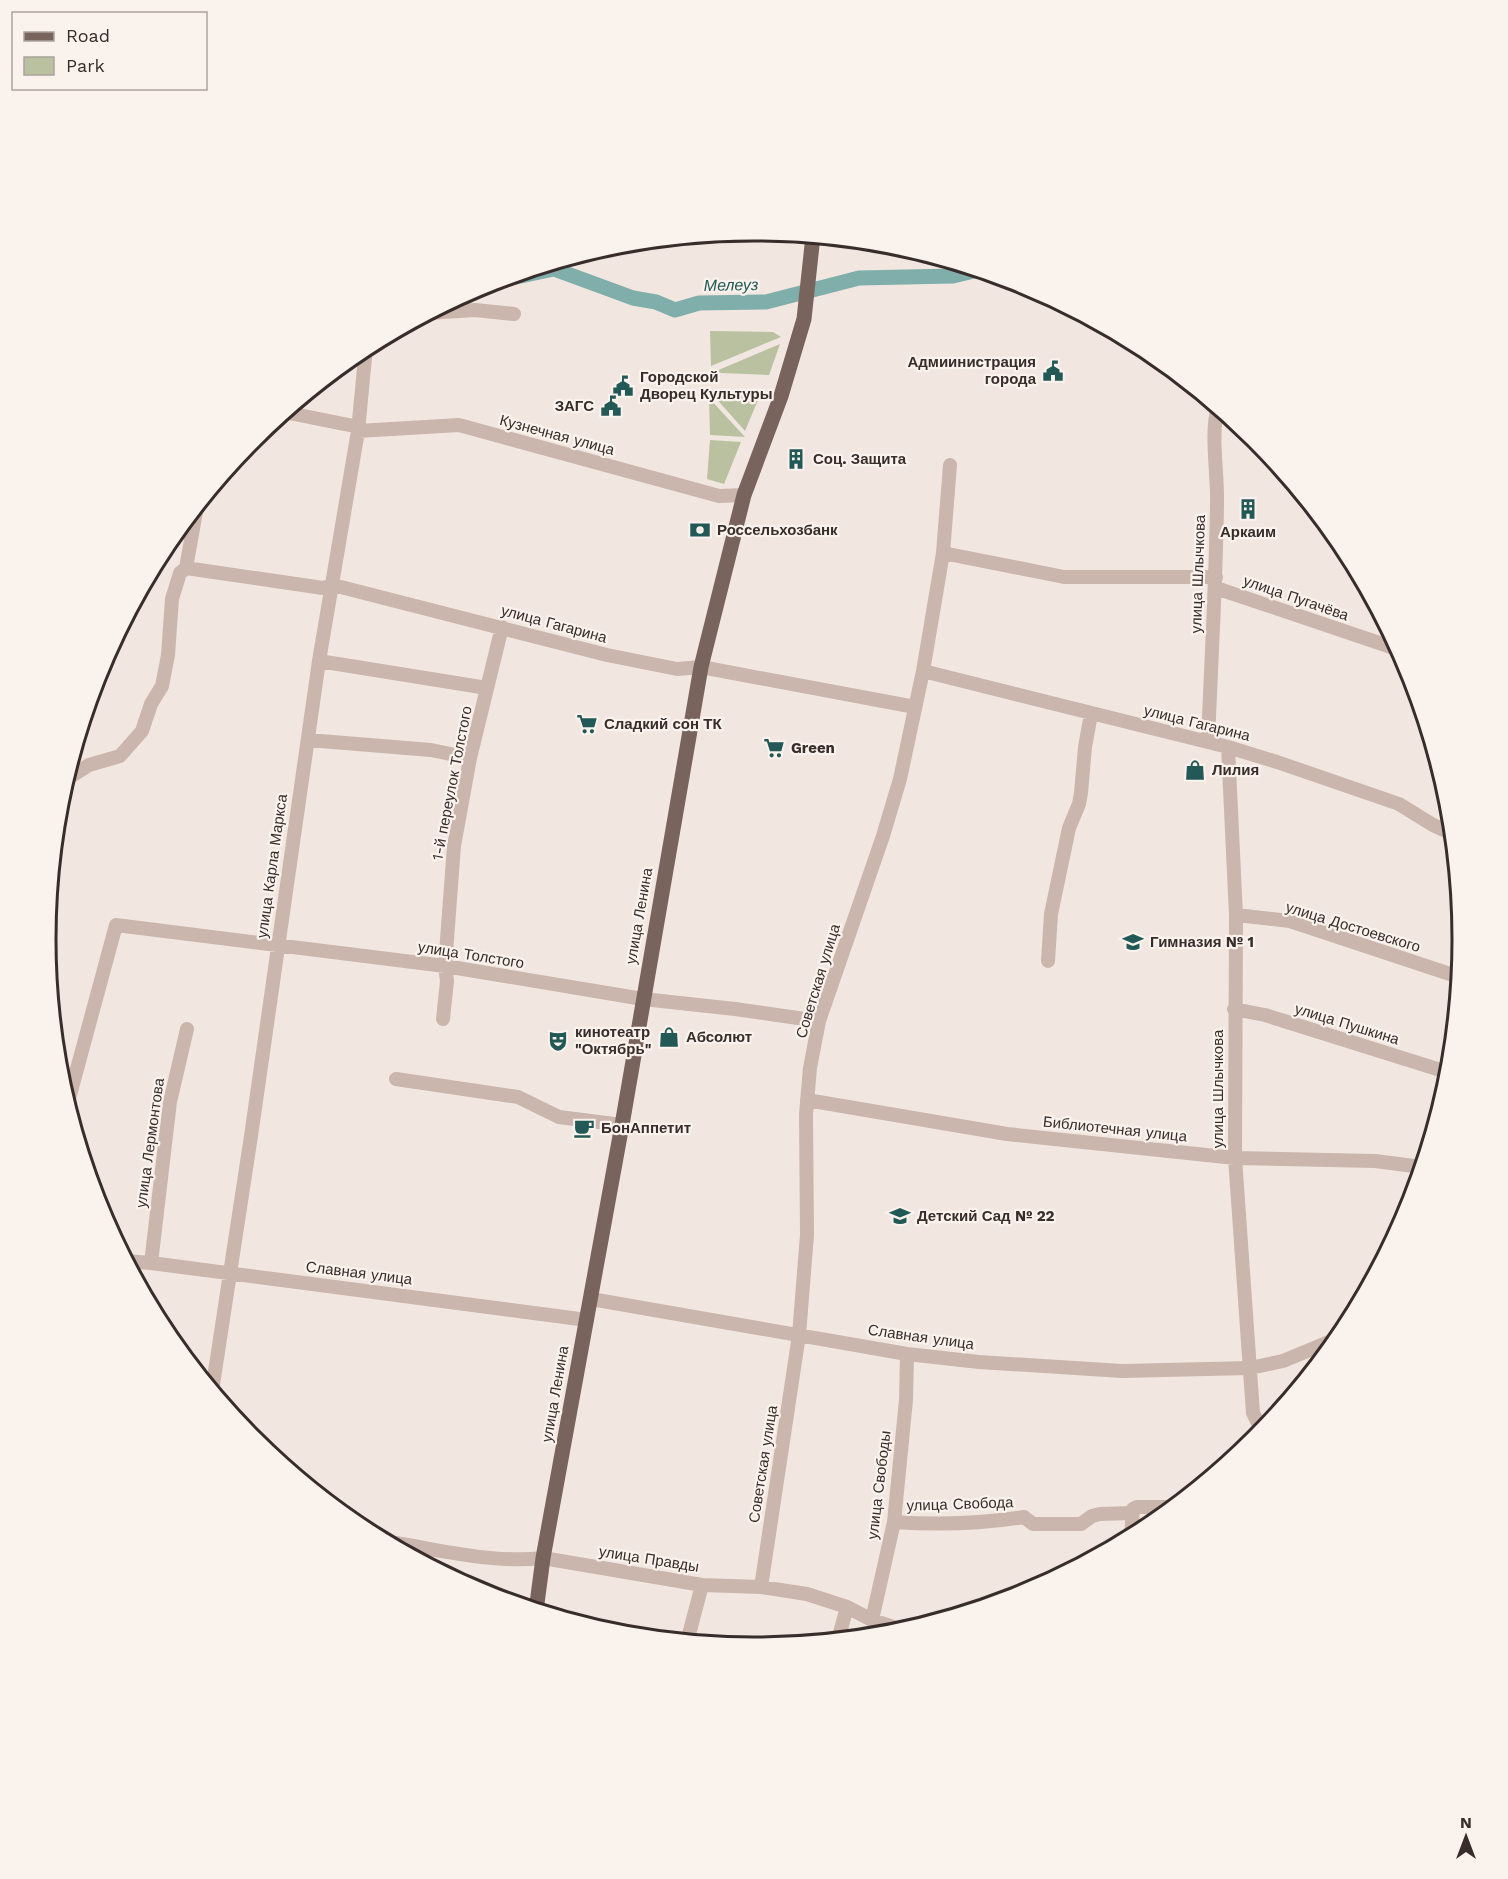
<svg xmlns="http://www.w3.org/2000/svg" width="1508" height="1879" font-family="'Work Sans',sans-serif">
	<style>
		.green { fill: #bac1a0 }
		.lines { fill: none; stroke-linecap: round; stroke-linejoin: round }
		.river { stroke: #80aeaa; stroke-width: 15 }
		.minor { stroke: #cab6ac; stroke-width: 14 }
		.major { stroke: #79635d; stroke-width: 15 }
		.labels { text-anchor: middle; dominant-baseline: central; stroke-width: 4.5; stroke-linejoin: round; paint-order: stroke }
		.poi-label { font-size: 15px; font-weight: bold; fill: #382d2b; stroke: #f9f2ed; text-anchor: start }
		.street-label { font-size: 15px; fill: #382d2b; stroke: #f9f2ed }
		.water-label { font-size: 16px; font-style: italic; fill: #225855; stroke: #f9f2ed }
		.rim { fill: none; stroke: #382d2b; stroke-width: 3 }
	</style>
	<rect width="100%" height="100%" fill="#f2e7e0"/>
	<path class="green" d="M710 331 773 332 781 337 711 366Z
		M780 344 769 375 721 373 716 371Z
		M761 393 745 431 713 395Z
		M709 398 745 437 710 435Z
		M710 440 741 442 724 484 707 479Z"/>
	<g class="lines">
		<path class="river" d="M491 282 554 269 633 298 656 302 675 310 699 303 766 302 859 278 953 276 978 270"/>
		<path class="minor" d="M429 313 475 310 514 314
			M284 412 359 427
			M358 431 459 425 719 496 744 495
			M943 553 1064 577H1216
			M186 568 323 588 333 585 607 655 677 669 701 667 915 707
			M186 568 197 506
			M1216 588 1400 650
			M319 661 487 688
			M923 671 1228 747 1277 762 1399 804 1433 825 1453 834
			M308 740 431 750 470 758
			M1208 742C1211 663 1216 583 1217 503 1218 475 1210 433 1218 407
			M1228 747 1236 915 1235 1158 1253 1413 1258 1423 1265 1429
			M65 780 89 765 120 756 142 731 151 704 162 686 168 655 172 599 180 573 186 568
			M1236 915 1290 921 1459 977
			M1048 961 1051 914 1069 828 1079 804 1081 793 1085 747 1091 714
			M1234 1009 1265 1015 1450 1073
			M443 1019 447 981 445 966 454 846 470 758 502 627
			M396 1079 518 1097 559 1117 622 1125
			M807 1100 1007 1134 1235 1158 1375 1161 1422 1167
			M67 1106 116 925 445 966 643 999 735 1009 819 1021
			M126 1261 151 1263 587 1320
			M151 1263 170 1102 187 1029
			M591 1299 907 1354 979 1362 1122 1371 1250 1368 1283 1361 1341 1337
			M212 1391 251 1136 319 661 358 431 366 347
			M894 1522C937 1525 980 1524 1024 1517L1033 1524H1081L1092 1516 1100 1514 1131 1513
			M1131 1538 1133 1509 1137 1507H1175
			M382 1541C434 1548 490 1564 543 1558L702 1585 761 1587 807 1594 847 1607 872 1620 905 1631
			M761 1587 799 1335 807 1235 806 1114 810 1068 819 1021 883 836 900 779 923 671 943 553 950 465
			M872 1620 894 1522 906 1400 907 1354
			M838 1640 847 1607
			M687 1642 702 1585"/>
		<path class="major" d="M536 1611 543 1558 622 1125 701 667 744 495 781 396 804 319 813 236"/>
	</g>
	<defs>
		<g id="civic-bare" transform="scale(1.62)"><path d="M-.6-6.5H3V-4.5H.6V-3L4-1V1h2V6H-6V1h2V-1L-.6-3ZM-1.2 2.5V6h2.4V2.5Z" fill="#225855" stroke="#f9f2ed" stroke-width="2.5" paint-order="stroke"/></g>
		<g id="building-bare" transform="scale(1.62)"><path d="M-4-6H4V6H1V3H-1V6H-4ZM-2.5-4.3h1.7v1.8h-1.7ZM.8-4.3h1.7v1.8H.8ZM-2.5-1h1.7V.8h-1.7ZM.8-1h1.7V.8H.8Z" fill="#225855" stroke="#f9f2ed" stroke-width="2.5" paint-order="stroke"/></g>
		<g id="bank-bare" transform="scale(1.62)"><path d="M-6-4H6V4H-6ZM0-2.3a2.3 2.3 0 1 0 0 4.6a2.3 2.3 0 1 0 0-4.6Z" fill="#225855" stroke="#f9f2ed" stroke-width="2.5" paint-order="stroke"/></g>
		<g id="supermarket-bare" transform="scale(1.62)"><path d="M-6-5.5h2.5l.6 2H6L4.5 2H-2.5L-4.4-4H-6ZM-1.5 3.2a1.3 1.3 0 1 0 .1 0ZM3 3.2a1.3 1.3 0 1 0 .1 0Z" fill="#225855" stroke="#f9f2ed" stroke-width="2.5" paint-order="stroke"/></g>
		<g id="shop-bare" transform="scale(1.62)"><path d="M-5-2.5h2.3a2.7 3.5 0 0 1 5.4 0H5L5.5 6h-11ZM-1.5-2.5h3a1.5 2.3 0 0 0-3 0Z" fill="#225855" stroke="#f9f2ed" stroke-width="2.5" paint-order="stroke"/></g>
		<g id="school-bare" transform="scale(1.62)"><path d="M0-5L7-2L0 1L-7-2ZM-4 1L0 2.5L4 1V4Q0 6-4 4Z" fill="#225855" stroke="#f9f2ed" stroke-width="2.5" paint-order="stroke"/></g>
		<g id="theatre-bare" transform="scale(1.62)"><path d="M-5-5.5Q0-4 5-5.5V0Q5 5 0 6Q-5 5-5 0ZM-3.3-2.5H-1v1.5H-3.3ZM1-2.5H3.3v1.5H1ZM-2.8 1Q0 5.5 2.8 1Z" fill="#225855" stroke="#f9f2ed" stroke-width="2.5" paint-order="stroke"/></g>
		<g id="cafe-bare" transform="scale(1.62)"><path d="M-5.5-4.5H6V0H3Q3 3.5 0 3.5H-2.5Q-5.5 3.5-5.5 0ZM3-3.2v2h1.7v-2ZM-6 4.5H4V6H-6Z" fill="#225855" stroke="#f9f2ed" stroke-width="2.5" paint-order="stroke"/></g>
	</defs>
	<g fill-rule="evenodd">
		<use href="#civic-bare" x="1053" y="371"/>
		<use href="#civic-bare" x="623" y="386"/>
		<use href="#civic-bare" x="611" y="406"/>
		<use href="#building-bare" x="796" y="459"/>
		<use href="#building-bare" x="1248" y="509"/>
		<use href="#bank-bare" x="700" y="530"/>
		<use href="#supermarket-bare" x="587" y="724"/>
		<use href="#supermarket-bare" x="774" y="748"/>
		<use href="#shop-bare" x="1195" y="770"/>
		<use href="#school-bare" x="1133" y="942"/>
		<use href="#shop-bare" x="669" y="1037"/>
		<use href="#theatre-bare" x="558" y="1041"/>
		<use href="#cafe-bare" x="584" y="1128"/>
		<use href="#school-bare" x="900" y="1216"/>
	</g>
	<g class="labels">
		<g class="poi-label">
			<text x="1036" y="362" text-anchor="end">Адмиинистрация<tspan x="1036" dy="17">города</tspan></text>
			<text x="640" y="377">Городской<tspan x="640" dy="17">Дворец Культуры</tspan></text>
			<text x="594" y="406" text-anchor="end">ЗАГС</text>
			<text x="813" y="459">Соц. Защита</text>
			<text x="717" y="530">Россельхозбанк</text>
			<text x="1248" y="532" text-anchor="middle">Аркаим</text>
			<text x="604" y="724">Сладкий сон ТК</text>
			<text x="791" y="748">Green</text>
			<text x="1212" y="770">Лилия</text>
			<text x="1150" y="942">Гимназия № 1</text>
			<text x="575" y="1032">кинотеатр<tspan x="575" dy="17">"Октябрь"</tspan></text>
			<text x="686" y="1037">Абсолют</text>
			<text x="601" y="1128">БонАппетит</text>
			<text x="917" y="1216">Детский Сад № 22</text>
		</g>
		<g class="street-label">
			<text transform="translate(557 435) rotate(15)">Кузнечная улица</text>
			<text transform="translate(1198 574) rotate(-88)">улица Шлычкова</text>
			<text transform="translate(1296 598) rotate(19)">улица Пугачёва</text>
			<text transform="translate(554 624) rotate(15)">улица Гагарина</text>
			<text transform="translate(1197 723) rotate(14)">улица Гагарина</text>
			<text transform="translate(452 783) rotate(-79)">1-й переулок Толстого</text>
			<text transform="translate(272 866) rotate(-82)">улица Карла Маркса</text>
			<text transform="translate(639 916) rotate(-80)">улица Ленина</text>
			<text transform="translate(1353 927) rotate(17)">улица Достоевского</text>
			<text transform="translate(471 955) rotate(9)">улица Толстого</text>
			<text transform="translate(818 981) rotate(-73)">Советская улица</text>
			<text transform="translate(1347 1024) rotate(17)">улица Пушкина</text>
			<text transform="translate(1218 1089) rotate(-90)">улица Шлычкова</text>
			<text transform="translate(1115 1129) rotate(6)">Библиотечная улица</text>
			<text transform="translate(150 1143) rotate(-82)">улица Лермонтова</text>
			<text transform="translate(359 1273) rotate(7)">Славная улица</text>
			<text transform="translate(921 1337) rotate(8)">Славная улица</text>
			<text transform="translate(555 1394) rotate(-80)">улица Ленина</text>
			<text transform="translate(763 1464) rotate(-81)">Советская улица</text>
			<text transform="translate(879 1485) rotate(-83)">улица Свободы</text>
			<text transform="translate(960 1504) rotate(-2)">улица Свобода</text>
			<text transform="translate(649 1559) rotate(9)">улица Правды</text>
		</g>
		<g class="water-label">
			<text transform="translate(731 285) rotate(-1)">Мелеуз</text>
		</g>
	</g>
	<path d="M0 0H1508V1879H0ZM56 939a698 698 0 1 1 1396 0a698 698 0 1 1-1396 0Z" fill="#f9f2ed" fill-rule="evenodd"/>
	<path class="rim" d="M56 939a698 698 0 1 1 1396 0a698 698 0 1 1-1396 0Z"/>
	<rect x="12" y="12" width="195" height="78" fill="#f9f2ed" stroke="#aca39f" stroke-width="1.5"/>
	<rect x="24" y="32" width="30" height="9" fill="#79635d" stroke="#aca39f" stroke-width="1.5"/>
	<text x="66" y="42" font-size="18" fill="#382d2b">Road</text>
	<rect x="24" y="57" width="30" height="18" fill="#bac1a0" stroke="#aca39f" stroke-width="1.5"/>
	<text x="66" y="72" font-size="18" fill="#382d2b">Park</text>
	<g transform="translate(1466 1837)" stroke="#f9f2ed" stroke-width="4.5" paint-order="stroke">
	<path d="M0-4.5L10 22L0 15L-10 22Z" fill="#382d2b"/>
	<text y="-9" font-size="16" font-weight="bold" text-anchor="middle" fill="#382d2b">N</text>
	</g>
</svg>
